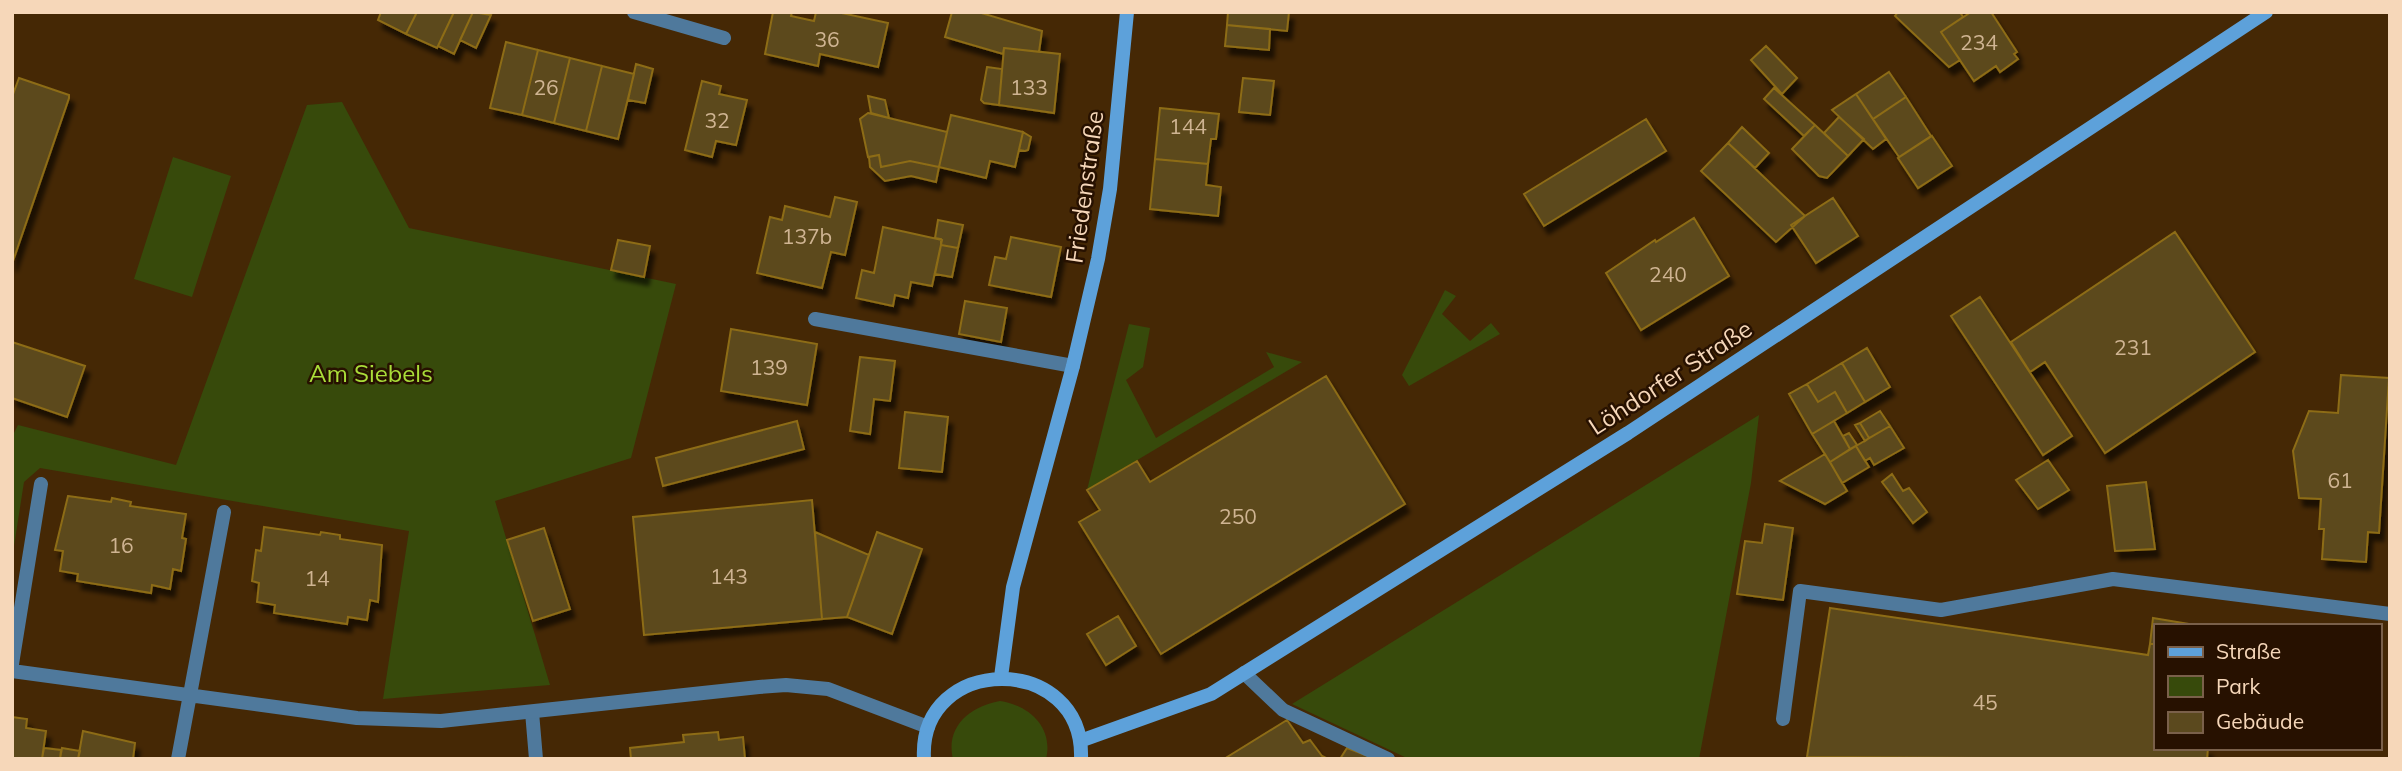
<svg xmlns="http://www.w3.org/2000/svg" width="2402" height="771" font-family="Mulish,sans-serif">
	<style>
		.green { fill: #374a0b }
		.building { fill: #5b491e; stroke: #8d6c16; stroke-width: 2; filter: url(#shadow) }
		.lines { fill: none; stroke-linecap: round; stroke-linejoin: round }
		.service { stroke: #4f799c; stroke-width: 14 }
		.minor { stroke: #4f799c; stroke-width: 14 }
		.secondary { stroke: #5da1da; stroke-width: 14 }
		.labels { text-anchor: middle; dominant-baseline: central; stroke-width: 5; stroke-linejoin: round; paint-order: stroke }
		.number-label { font-size: 21px; fill: #cfb492 }
		.street-label { font-size: 24px; fill: #f6d7b9; stroke: #271100 }
		.park-label { font-size: 24px; fill: #aadd39; stroke: #271100 }
	</style>
	<defs>
		<filter id="shadow"><feDropShadow dx="4.5" dy="8" stdDeviation="2" flood-color="#0009"/></filter>
	</defs>
	<rect width="100%" height="100%" fill="#452805"/>
	<path class="green" d="M342 102 409 228 676 284 631 458 495 501 550 685 383 699 409 531 40 468 24 482 12 559V437L18 425 176 465 307 105Z
		M173 157 231 176 192 297 134 279Z
		M1445 290 1456 296 1442 314 1470 341 1491 323 1500 334 1409 386 1402 375Z
		M1129 324 1150 328 1143 367 1126 380 1156 438 1274 367 1266 352 1302 362 1087 490Z
		M1759 415 1751 483 1699 759H1409L1292 704Z
		M1000 701C1028 705 1054 727 1046 759H953C945 726 971 706 1000 701Z"/>
	<path class="building" d="M381 12H417L406 34 378 20Z
		M417 12H454L437 48 406 34Z
		M454 12H473L454 54 438 46Z
		M473 12 491 15 476 48 460 40Z
		M792 12 791 16 814 21 816 12H837L888 23 878 67 820 54 818 66 765 54 773 12Z
		M952 12H978L1042 31 1039 52 1004 48 1003 54 945 37Z
		M1228 12H1289L1287 31 1227 25Z
		M1898 12H1960L1963 17 1941 32 1960 60 1949 67 1895 16Z
		M1971 12H1991L2017 52 2014 54 2018 59 2000 72 1996 66 1974 81 1941 32Z
		M1227 25 1270 29 1269 50 1225 46Z
		M506 42 538 50 522 115 490 108Z
		M1766 46 1797 78 1782 94 1751 60Z
		M1004 48 1060 54 1054 113 999 105Z
		M538 50 570 58 554 123 522 115Z
		M570 58 602 66 586 131 554 123Z
		M636 64 653 69 645 103 628 100Z
		M602 66 634 74 618 139 586 131Z
		M987 67 1002 69 999 105 984 103 981 100Z
		M1889 72 1906 97 1873 119 1856 94Z
		M19 78 69 95V98L12 264V97Z
		M1243 78 1274 81 1270 115 1239 112Z
		M702 81 721 86 719 94 747 100 736 145 716 141 712 157 685 150Z
		M1774 88 1815 125 1804 136 1764 99Z
		M1856 94 1886 139 1873 149 1832 110Z
		M868 96 885 100 889 118 871 113Z
		M1906 97 1931 136 1899 157 1873 119Z
		M1160 108 1219 114 1216 139H1211L1208 164 1155 159Z
		M868 113 947 132 939 167 910 161 881 167 879 155 868 157 860 119Z
		M951 115 1023 132 1015 167 990 161 986 178 939 167Z
		M1839 117 1864 139 1848 156 1824 133Z
		M1646 119 1666 151 1544 226 1524 194Z
		M1815 125 1848 156 1827 178 1819 176 1792 149Z
		M1742 127 1769 153 1755 168 1728 143Z
		M1023 132 1031 137 1028 150 1025 151 1019 150Z
		M1932 136 1952 166 1918 188 1898 158Z
		M1728 143 1805 216 1776 242 1701 171Z
		M879 155 881 167 910 161 939 167 936 182 911 176 885 181 870 167 869 157Z
		M1155 159 1208 164 1206 185 1221 187 1218 216 1150 209Z
		M835 197 857 202 845 255 831 252 822 288 757 273 770 217 782 220 785 206 830 217Z
		M1833 198 1858 236 1816 263 1791 225Z
		M1694 218 1729 276 1641 330 1606 273 1655 240 1656 242Z
		M938 220 963 225 958 248 941 245V239L935 238Z
		M883 227 942 240 932 286 911 282 908 298 895 295 893 306 856 298 862 270 874 273Z
		M2175 232 2255 352 2105 453 2045 362 2030 372 2011 342Z
		M1011 237 1061 247 1051 297 989 285 995 257 1006 259Z
		M618 240 650 246 644 277 611 270Z
		M941 245 958 248 952 277 935 274Z
		M1980 297 2072 436 2043 455 1951 316Z
		M965 301 1007 308 1001 342 959 334Z
		M731 329 817 344 807 405 721 391Z
		M12 342 85 366 67 417 12 398Z
		M1867 348 1890 387 1865 402 1842 363Z
		M860 357 895 361 890 401 874 399 870 434 850 431Z
		M1842 363 1865 402 1847 413 1835 392 1818 402 1807 384Z
		M2341 375 2389 378 2379 533 2368 532 2366 562 2322 559 2324 529H2319L2321 499 2299 498 2293 451 2309 411 2338 413Z
		M1326 376 1405 504 1161 654 1079 522 1100 510 1087 490 1137 461 1150 482Z
		M1807 384 1818 402 1835 392 1847 413 1812 434 1789 394Z
		M1880 411 1890 426 1869 438 1860 423Z
		M905 412 948 417 942 472 899 468Z
		M797 421 804 449 663 486 656 458Z
		M1834 421 1850 449 1830 462 1812 434Z
		M1860 423 1869 438 1865 441 1855 425Z
		M1890 426 1904 448 1874 465 1870 458 1865 461 1856 446Z
		M1849 433 1857 445 1850 449 1843 436Z
		M1856 446 1869 467 1842 483 1830 462Z
		M1825 454 1847 491 1825 504 1780 481Z
		M2048 460 2069 490 2038 509 2016 480Z
		M1892 474 1903 491 1909 488 1927 512 1913 523 1882 482Z
		M2146 482 2155 549 2115 551 2107 486Z
		M68 496 111 502 112 498 131 502 130 506 186 514 182 538 186 539 181 571 173 569 170 589 152 585 151 593 77 581 78 574 60 571 63 551 55 550Z
		M812 500 822 619 644 635 633 517Z
		M1765 524 1793 528 1783 600 1737 594 1745 541 1762 543Z
		M264 527 320 535 321 532 340 535V539L382 545 378 602 370 600 367 620 348 617 347 624 274 613 275 605 257 602 259 583 252 581 256 550 261 551Z
		M544 528 570 609 533 621 507 540Z
		M815 532 869 555 847 617 822 619Z
		M877 532 922 549 892 634 847 617Z
		M1830 608 2148 655 2150 644H2155V748H2208L2207 759 1807 757Z
		M1118 616 1136 646 1106 665 1087 634Z
		M2153 618 2201 626H2155V644H2150Z
		M12 717 27 719 26 728 46 731 42 759H12Z
		M1287 720 1303 743 1310 740 1322 756 1328 759H1224Z
		M83 731 135 743 133 759H78Z
		M718 732 719 740 743 737 745 759H631L630 748 684 742 683 735Z
		M44 748 61 750 60 759H42Z
		M62 748 80 751 78 759H60Z
		M1347 748 1376 759H1340Z"/>
	<g class="lines">
		<path class="service" d="M815 319 1073 366
			M1244 673 1283 710 1388 759
			M532 712 536 759
			M1783 719 1800 591 1941 610 2113 579 2390 614"/>
		<path class="minor" d="M634 12 724 38
			M12 664 41 484
			M12 671 357 718 441 721 759 687 786 685 828 689 928 727
			M178 759 224 512"/>
		<path class="secondary" d="M1001 677 1013 587 1073 366 1098 259 1110 189 1127 12
			M1080 741 1211 694 1628 433 2266 12
			M924 759C918 653 1085 652 1081 759"/>
	</g>
	<g class="labels">
		<g class="number-label">
			<text x="827" y="39">36</text>
			<text x="1979" y="42">234</text>
			<text x="546" y="87">26</text>
			<text x="1029" y="87">133</text>
			<text x="717" y="120">32</text>
			<text x="1188" y="126">144</text>
			<text x="807" y="236">137b</text>
			<text x="1668" y="274">240</text>
			<text x="2133" y="347">231</text>
			<text x="769" y="367">139</text>
			<text x="2340" y="480">61</text>
			<text x="1238" y="516">250</text>
			<text x="121" y="545">16</text>
			<text x="729" y="576">143</text>
			<text x="317" y="578">14</text>
			<text x="1985" y="702">45</text>
		</g>
		<g class="street-label">
			<text transform="translate(1084 187) rotate(-82)">Friedenstraße</text>
			<text transform="translate(1670 377) rotate(-33)">Löhdorfer Straße</text>
		</g>
		<g class="park-label">
			<text x="371" y="373">Am Siebels</text>
		</g>
	</g>
	<rect width="2402" height="771" fill="none" stroke="#f6d7b9" stroke-width="28"/>
	<rect x="2154" y="624" width="228" height="126" fill="#271100" stroke="#7a604a" stroke-width="2"/>
	<rect x="2168" y="647" width="35" height="10" fill="#5da1da" stroke="#7a604a" stroke-width="2"/>
	<text x="2216" y="659" font-size="21" fill="#f6d7b9">Straße</text>
	<rect x="2168" y="676" width="35" height="21" fill="#374a0b" stroke="#7a604a" stroke-width="2"/>
	<text x="2216" y="694" font-size="21" fill="#f6d7b9">Park</text>
	<rect x="2168" y="712" width="35" height="21" fill="#5b491e" stroke="#7a604a" stroke-width="2"/>
	<text x="2216" y="729" font-size="21" fill="#f6d7b9">Gebäude</text>
</svg>
